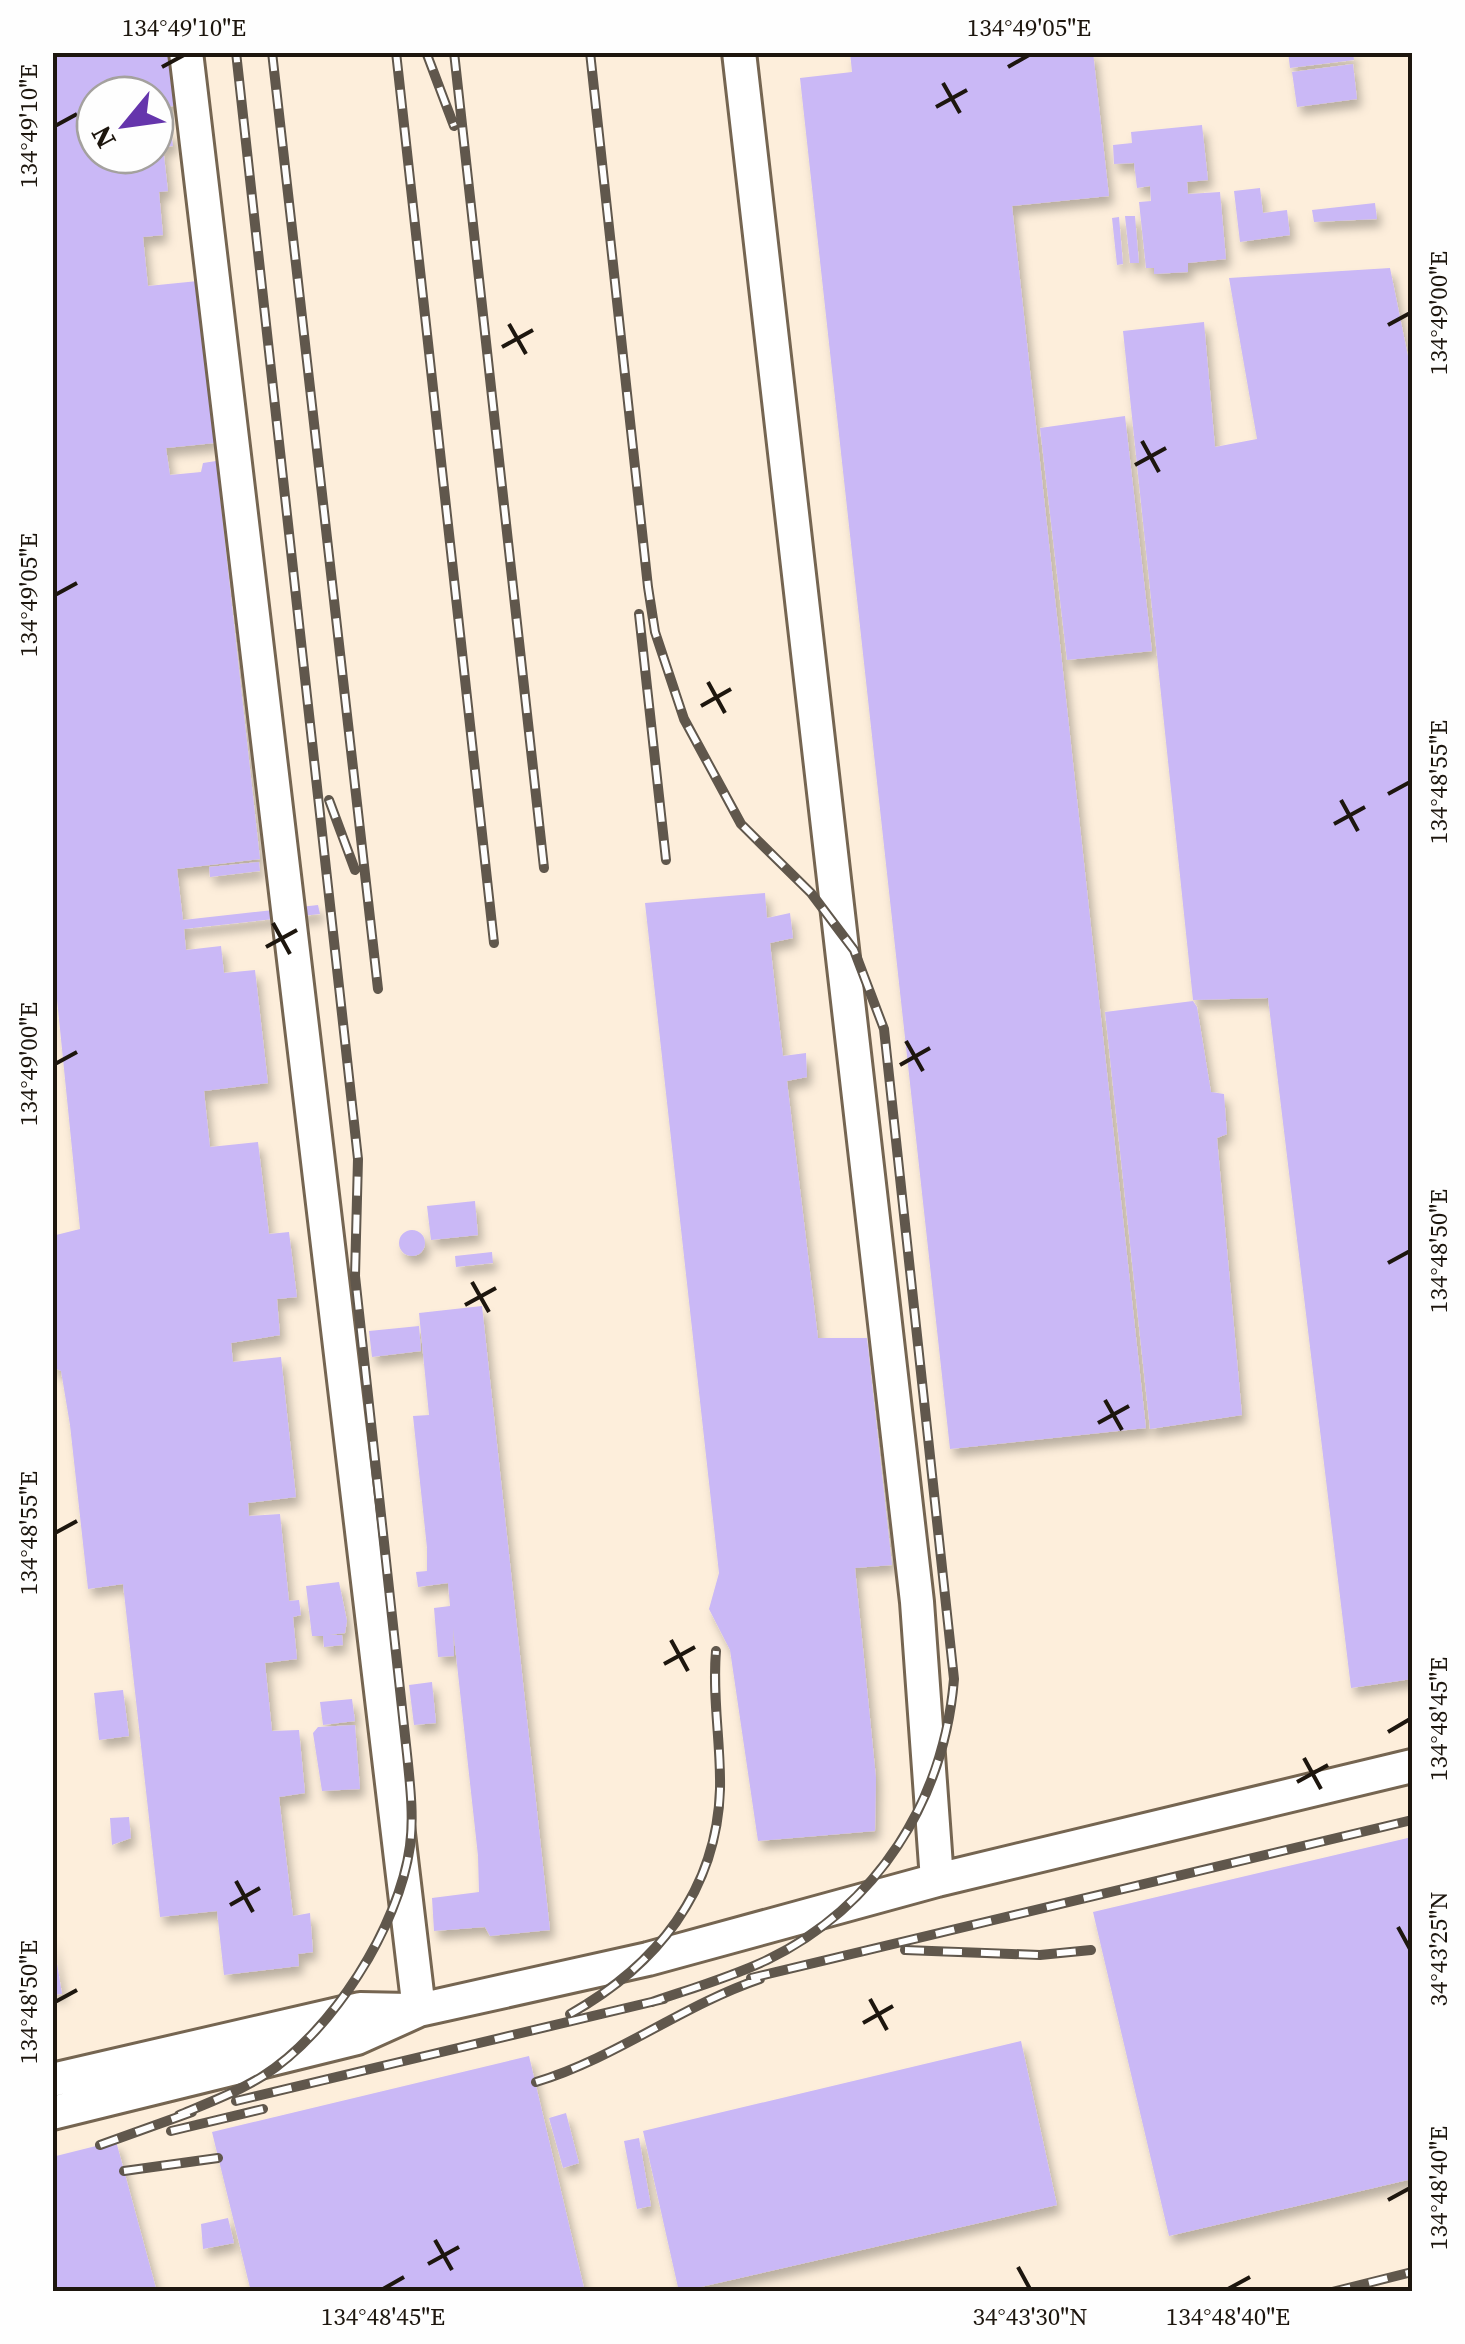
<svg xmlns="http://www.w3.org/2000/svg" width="1465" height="2344" font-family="'Source Serif 4',serif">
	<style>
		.building { fill: #cab8f6; fill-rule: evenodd; filter: url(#shadow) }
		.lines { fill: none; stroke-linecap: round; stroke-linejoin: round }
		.minor-casing { stroke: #756551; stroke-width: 38 }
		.minor { stroke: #fff; stroke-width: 32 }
		.rail-casing { stroke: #60574c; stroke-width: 10 }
		.rail { stroke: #fefefe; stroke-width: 6; stroke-dasharray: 19; stroke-linecap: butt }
		.ticks { fill: none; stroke: #1d160e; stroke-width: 4 }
		.neatline { fill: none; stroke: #1d160e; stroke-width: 4 }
		.ticks-label { font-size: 25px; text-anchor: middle; fill: #1d160e }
	</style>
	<defs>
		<filter id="shadow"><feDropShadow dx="4.5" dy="8" stdDeviation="5" flood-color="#0004"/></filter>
	</defs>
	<rect width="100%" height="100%" fill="#fdeedb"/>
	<path class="building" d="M52 52H174L181 105 159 108 162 132 171 131 173 146 163 147 168 191 159 192 163 235 143 237 148 286 198 281 215 443 166 448 170 475 201 472 203 463 216 461 260 859 177 869 183 920 318 905 320 914 184 929 186 950 221 946 224 973 255 970 268 1083 204 1091 210 1147 258 1142 269 1234 289 1232 297 1297 277 1299 280 1335 231 1343 233 1362 281 1357 296 1497 248 1503 249 1516 280 1514 289 1601 299 1600 301 1615 293 1617 297 1659 265 1663 272 1731 299 1730 305 1793 279 1797 293 1916 310 1913 313 1952 298 1954 299 1966 224 1975 217 1911 160 1917 123 1584 88 1589 70 1425 61 1371 52 1367V1321L56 1319 52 1236 80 1229 52 949ZM95 95H155V155H95Z
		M850 52H1093L1109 196 1012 206 1146 1428 950 1449 800 78 852 72Z
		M1288 52H1353L1354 60 1290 68Z
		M1353 64 1357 99 1297 107 1292 72Z
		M1202 125 1208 180 1187 182 1188 194 1220 192 1226 259 1188 263V272L1154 274V268H1146L1139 202 1151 201 1150 186 1137 188 1134 163 1114 164 1113 145 1132 143 1131 132Z
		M1260 188 1263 213 1287 210 1290 235 1240 242 1234 191Z
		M1375 203 1377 219 1314 222 1312 210Z
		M1125 216H1135L1139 263H1130Z
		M1119 217 1123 264 1117 265 1112 218Z
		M1390 268 1412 376V1679L1351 1688 1268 998 1193 1000 1123 331 1204 322 1215 447 1257 439 1229 278Z
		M1125 416 1152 651 1067 660 1040 428Z
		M259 862 260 871 210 877 209 867Z
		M765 893 767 918 790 913 793 938 770 943 783 1056 806 1053 807 1077 787 1081 818 1338H867L892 1565 855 1568 876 1778 875 1831 758 1841 730 1650 709 1609 719 1573 645 903Z
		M1193 1001 1197 1007 1211 1092 1224 1094 1227 1134 1217 1138 1242 1415 1150 1429 1105 1012Z
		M475 1201 478 1235 431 1240 427 1206Z
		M399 1243a13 13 0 1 1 26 0a13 13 0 1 1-26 0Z
		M492 1252 493 1263 456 1267 455 1256Z
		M482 1306 550 1930 490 1936 485 1927 434 1931 432 1898 479 1892 478 1856 453 1628 454 1656 438 1657 434 1608 450 1606 448 1583 418 1587 416 1572 427 1571V1548L413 1416 429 1415 419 1313Z
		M419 1326 421 1351 372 1357 369 1331Z
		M339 1582 347 1621 345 1633 329 1635H342L343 1645 324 1647 323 1636H312L306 1586Z
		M432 1682 436 1723 414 1725 409 1685Z
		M123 1690 129 1736 99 1740 94 1693Z
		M352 1699 355 1721 323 1725 320 1702Z
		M355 1725 360 1789 322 1791 313 1733 318 1727Z
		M129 1817 131 1838 112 1845 110 1818Z
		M1412 1837V2179L1169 2236 1093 1912Z
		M52 1933 62 1994 52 1995Z
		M1021 2041 1057 2205 679 2292 643 2131Z
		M529 2056 585 2292H251L212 2132Z
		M566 2113 579 2163 563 2168 549 2118Z
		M639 2138 651 2206 637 2209 624 2141Z
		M116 2141 157 2292H52V2157Z
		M228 2218 234 2243 203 2249 201 2224Z"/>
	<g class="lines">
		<g class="minor-casing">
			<path id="minor" d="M186 52 419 2010
				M739 52 917 1602 937 1880
				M52 2080 360 2009 410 2010
				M52 2113 357 2038 419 2010 648 1959 937 1880 1412 1766"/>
		</g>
		<use href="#minor" class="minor"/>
		<g class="rail-casing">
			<path id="rail" d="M272 52 378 989
				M396 52 494 943
				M426 52 454 126
				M454 52 544 868
				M590 52 648 587 655 632 684 719 741 824 811 893 854 950 884 1029 954 1679C944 1800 878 1906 767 1960 731 1977 690 1989 652 2002
				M639 614 666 860
				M329 800 355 870
				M905 1950 1040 1955 1091 1950
				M751 1978 1412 1820
				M570 2014C656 1966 717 1891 720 1789 721 1743 712 1698 716 1651
				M536 2082C616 2058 681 2006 760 1979
				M236 2101 664 1999
				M179 2115C208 2103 237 2092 263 2076 332 2032 399 1927 410 1846 414 1816 410 1784 407 1754L355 1276 358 1159 236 52
				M171 2131 263 2109
				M100 2145 192 2112
				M124 2171 218 2158
				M1332 2292 1412 2272"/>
		</g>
		<use href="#rail" class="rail"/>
	</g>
	<path class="ticks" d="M162 67 184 55M1008 67 1029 55M943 83 960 113M936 107 967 90M55 126 77 114M509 324 526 354M1388 325 1410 313M502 347 533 330M1142 441 1159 472M1135 465 1166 448M55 595 77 583M708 682 725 713M701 706 731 689M1388 794 1410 782M1341 800 1358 831M1334 824 1365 807M273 923 290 954M266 947 297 930M906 1041 923 1071M55 1064 77 1052M900 1065 930 1048M1388 1263 1410 1251M472 1282 489 1312M465 1305 496 1288M1105 1400 1122 1430M1098 1423 1129 1406M55 1533 77 1521M671 1640 688 1671M664 1664 695 1647M1388 1732 1410 1719M1304 1758 1321 1789M1297 1782 1328 1765M236 1881 253 1912M230 1905 260 1888M1398 1927 1410 1949M870 1999 887 2030M55 2002 77 1990M863 2023 893 2006M1388 2200 1410 2188M435 2240 452 2270M428 2264 459 2247M1018 2267 1030 2289M383 2289 404 2277M1228 2289 1250 2277"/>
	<rect width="1465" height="2344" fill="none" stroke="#fefefe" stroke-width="110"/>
	<g transform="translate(125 125) rotate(241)"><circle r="48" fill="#fefefe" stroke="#a4a19e" stroke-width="2.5"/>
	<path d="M0-8L18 38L0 25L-18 38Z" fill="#6535ac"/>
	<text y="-15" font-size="28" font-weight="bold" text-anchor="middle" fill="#1d160e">N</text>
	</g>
	<rect x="55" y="55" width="1355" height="2234" class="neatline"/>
	<g class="ticks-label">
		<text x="184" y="36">134°49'10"E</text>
		<text x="1029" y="36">134°49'05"E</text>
		<text transform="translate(28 126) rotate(-90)" y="9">134°49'10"E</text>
		<text transform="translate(1438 313) rotate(-90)" y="9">134°49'00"E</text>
		<text transform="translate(28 595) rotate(-90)" y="9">134°49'05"E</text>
		<text transform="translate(1438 782) rotate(-90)" y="9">134°48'55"E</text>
		<text transform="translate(28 1064) rotate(-90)" y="9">134°49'00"E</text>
		<text transform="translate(1438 1251) rotate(-90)" y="9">134°48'50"E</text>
		<text transform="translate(28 1533) rotate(-90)" y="9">134°48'55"E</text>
		<text transform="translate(1438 1719) rotate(-90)" y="9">134°48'45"E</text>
		<text transform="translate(1438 1949) rotate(-90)" y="9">34°43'25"N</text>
		<text transform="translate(28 2002) rotate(-90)" y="9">134°48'50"E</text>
		<text transform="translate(1438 2188) rotate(-90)" y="9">134°48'40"E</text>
		<text x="383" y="2325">134°48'45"E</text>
		<text x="1030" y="2325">34°43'30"N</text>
		<text x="1228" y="2325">134°48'40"E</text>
	</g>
</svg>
